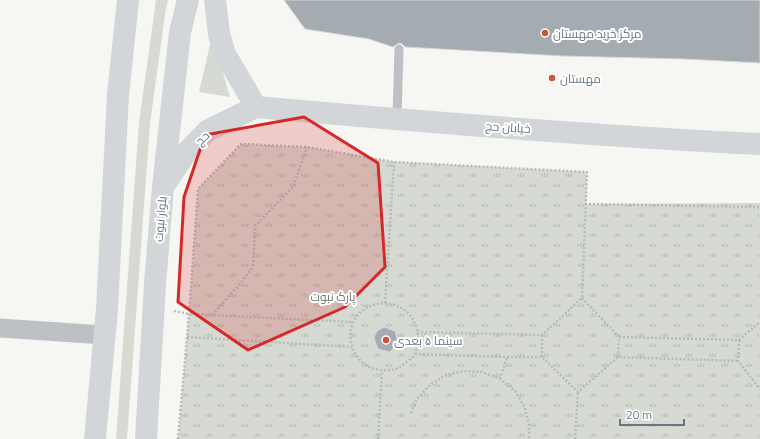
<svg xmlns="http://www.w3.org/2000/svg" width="760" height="439" font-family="'Titillium Web',Cairo,sans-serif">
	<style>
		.grass { fill: #d6dad3 }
		.park { fill: url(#park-tufts) }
		.building { fill: #a5acb1; stroke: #d7d7d6 }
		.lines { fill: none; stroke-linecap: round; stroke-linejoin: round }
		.path { stroke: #b7babc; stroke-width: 2.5; stroke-dasharray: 2 2; stroke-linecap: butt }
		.lane { stroke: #bdc1c4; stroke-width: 9 }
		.street { stroke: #bdc1c4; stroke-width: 19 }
		.secondary { stroke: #d2d6d9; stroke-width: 22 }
		.primary { stroke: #d2d6d9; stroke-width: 22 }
		.marked { fill: #d62828; fill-opacity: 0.2; stroke: #d62828; stroke-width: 3; stroke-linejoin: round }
		.poi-dot { fill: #ce543b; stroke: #fff; stroke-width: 1.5 }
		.labels { text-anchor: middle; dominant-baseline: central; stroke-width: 4; stroke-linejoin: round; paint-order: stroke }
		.poi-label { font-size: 12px; fill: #687780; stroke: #fff; text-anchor: start }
		.street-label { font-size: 12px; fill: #687780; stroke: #fff }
		.park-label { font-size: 12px; fill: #6b7866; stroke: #fff }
	</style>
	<defs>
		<pattern id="park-tufts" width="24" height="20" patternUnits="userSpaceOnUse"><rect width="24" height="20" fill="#d6dad3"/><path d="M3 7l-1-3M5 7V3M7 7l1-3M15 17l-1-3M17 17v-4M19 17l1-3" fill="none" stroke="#b1b6b0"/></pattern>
	</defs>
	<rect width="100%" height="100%" fill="#f6f6f3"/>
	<path class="grass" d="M156 0H168L166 8 150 123 127 439H116L139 123Z
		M212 36 230 97 199 92Z"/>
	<path class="park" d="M241 144 307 147 394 162 587 172 586 204 760 203V439H178L189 314 198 189Z"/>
	<path class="building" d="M284 0H760V63L684 59 562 56 405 47 402 44 400 43 397 44 393 47 369 39 305 29Z
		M384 327 395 331 398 342 390 352 378 349 374 338 377 331Z"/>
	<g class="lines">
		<path class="path" d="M585 204 760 207
			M582 298 619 337 618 357
			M385 303C389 304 394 304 397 306 413 312 421 330 417 346 416 348 416 352 415 354 412 359 403 365 398 368 394 370 391 370 387 370 351 373 336 324 368 307 373 304 379 304 385 303Z
			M385 303 394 162
			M174 311 189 314 353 322
			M212 315 240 284 253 267 255 226 293 187 307 147
			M187 337 352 347
			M619 337 739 340 760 322
			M739 340 738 361 760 389
			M415 354 507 357H542L578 392 618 357 738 361
			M542 357V335
			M500 379 507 357
			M411 413 417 399 430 385 446 375 464 371 482 372 500 379 515 391 525 408 529 426V439
			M178 439 189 314 198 189 241 144 307 147 394 162 587 172 582 298 542 335 418 332
			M378 439 382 371
			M575 439 578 392"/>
		<path class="lane" d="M397 119 399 49"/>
		<path class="street" d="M0 328 104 335"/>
		<path class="secondary" d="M215 0 219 34 225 54 256 107
			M256 107C424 122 592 136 760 144
			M163 187 186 153 207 131 256 107"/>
		<path class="primary" d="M95 439 107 309 118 95 128 0
			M146 439 155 284 163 187 180 32 188 0"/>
	</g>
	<path class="marked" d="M304 117 378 163 385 267 345 307 248 350 178 302 184 197 205 135Z"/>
	<g class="poi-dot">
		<circle cx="545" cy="33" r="4"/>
		<circle cx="552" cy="78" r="4"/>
		<circle cx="386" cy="340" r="4"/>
	</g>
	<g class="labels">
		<g class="poi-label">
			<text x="553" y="33">مرکز خرید مهستان</text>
			<text x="560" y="78">مهستان</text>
			<text x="394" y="340">سینما ۵ بعدی</text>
		</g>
		<g class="street-label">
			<text transform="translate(508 127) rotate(4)">خیابان حج</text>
			<text transform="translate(202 138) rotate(-43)">حج</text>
			<text transform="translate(160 219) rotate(-85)">بلوار نبوت</text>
		</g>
		<g class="park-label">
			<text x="333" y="296">پارک نبوت</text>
		</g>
	</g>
	<path d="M620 419v6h64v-6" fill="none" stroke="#687780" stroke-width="2"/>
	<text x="626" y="419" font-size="12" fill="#687780" stroke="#ffffff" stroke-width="3" paint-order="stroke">20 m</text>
</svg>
